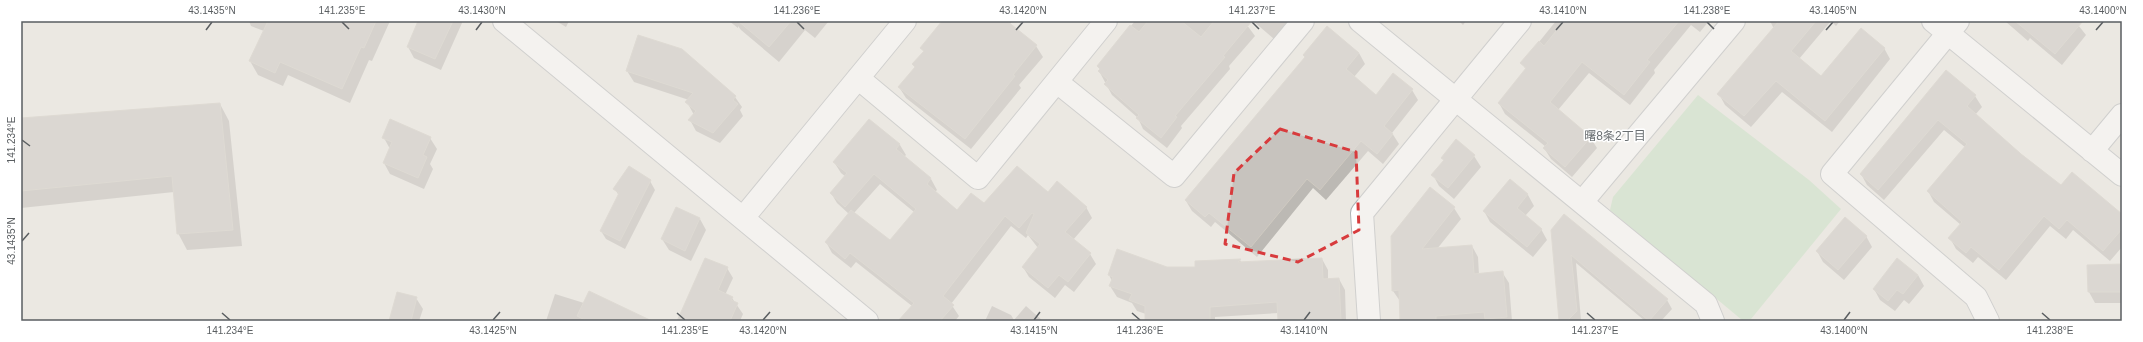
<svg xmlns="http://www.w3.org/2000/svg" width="2143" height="342" font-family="Arial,'Noto Sans JP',sans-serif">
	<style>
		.green { fill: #c3e1c0 }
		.shadow { fill: #0003; fill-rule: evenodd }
		.building { fill: #c7c3be; stroke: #cfcac1 }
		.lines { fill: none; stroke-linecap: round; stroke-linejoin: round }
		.minor-casing { stroke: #afb3b6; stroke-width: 24 }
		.minor { stroke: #fff; stroke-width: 22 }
		.marked { fill: none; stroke: #d83b3d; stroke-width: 3; stroke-dasharray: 8 5; stroke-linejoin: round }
		.ticks { fill: none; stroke: #5a5e61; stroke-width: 1.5 }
		.labels { text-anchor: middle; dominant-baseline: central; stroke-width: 3; stroke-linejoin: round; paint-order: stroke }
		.neighbourhood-label { font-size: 12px; fill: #6b7073; stroke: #fff }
		.neatline { fill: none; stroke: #5a5e61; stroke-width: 1.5 }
		.ticks-label { font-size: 10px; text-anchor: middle; fill: #5a5e61 }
	</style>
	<rect width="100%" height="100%" fill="#ebe8e2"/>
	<path class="green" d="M1698 95 1809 180 1841 209 1751 319 1742 320 1610 210 1613 197Z"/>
	<path class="shadow" d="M249 21H390L372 61 369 60 350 103 288 75 283 86 258 75 250 61 264 31 251 26Z
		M419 21H461L462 23 441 70 414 58 408 47Z
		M556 21H569L566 27Z
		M729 21H828V22L815 38 805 30 779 62 741 30 738 26V28Z
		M954 21H1012L1010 24 1036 46 1043 57 1019 85 1021 88 971 149 906 98 899 87 915 68 913 64 924 52 921 48Z
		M1135 21H1244L1255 36 1229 66 1230 69 1181 126 1182 128 1167 148 1143 129 1138 118 1112 95 1099 71 1101 70 1098 66Z
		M1253 21H1290L1274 39Z
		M1459 21H1466L1463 25Z
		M1556 21H1709L1700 32 1691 25 1654 70 1655 73 1630 105 1589 73 1558 110 1590 137 1597 148 1572 177 1551 159 1544 148 1546 147 1505 114 1499 103 1526 70 1522 63Z
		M1770 21H1840L1836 26 1831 21 1799 59 1821 77 1884 48 1890 59 1832 132 1782 92 1751 127 1725 105 1719 94 1774 29Z
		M2005 21H2075L2086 35 2062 65 2030 38 2028 41Z
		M1327 28 1359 53 1365 64 1354 77 1376 96 1412 90 1418 100 1392 133 1399 144 1383 164 1368 151 1326 200 1313 188 1257 257 1215 222 1211 227 1192 211 1186 201 1305 58 1304 55Z
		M627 71 735 97 742 107 740 110 743 116 720 143 696 131 690 120 694 115 687 102 689 100 634 82Z
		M1946 71 1975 96 1982 107 1975 115 2021 154 2061 186 2122 216V247L2110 261 2073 230 2066 239 2050 226 2006 280 1978 257 1973 263 1956 249 1950 238 1961 225 1934 202 1928 191 1966 148 1944 130 1884 200 1867 185 1861 174Z
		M220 104 229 121 242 246 187 250 178 233 174 192 21 208V119Z
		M869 120 900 145 906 155 904 157 931 179 937 190 935 192 958 211 1048 194 1086 207 1092 218 1073 240 1090 254 1096 264 1074 292 1065 285 1055 298 1029 277 1023 267 1038 248 1028 235 1026 238 1011 226 951 304 959 316 955 321H911L912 306 856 262 851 268 832 253 826 242 849 214 837 203 831 193 846 177 841 173 834 162ZM880 184 914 212 890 242 854 213Z
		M384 138H430L437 149 430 164 433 169 424 189 390 174 384 163 390 149Z
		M1474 156 1481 167 1454 199 1439 186 1433 175 1444 161 1442 158Z
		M1510 180 1528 195 1534 206 1525 216 1541 229 1547 240 1533 257 1490 222 1484 211Z
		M650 181 655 190 625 249 606 239 601 231 619 196 615 189Z
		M1430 189 1454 208 1461 219 1437 249 1472 246 1478 257 1479 275 1502 272 1509 283 1512 321H1401L1400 301 1393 291Z
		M700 219 706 230 691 261 669 250 662 239Z
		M1552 230 1667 300 1672 309 1661 321H1645L1576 263 1581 320 1560 321Z
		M1866 236 1872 247 1844 280 1823 262 1817 251Z
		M1322 259 1328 270V279H1339L1345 290 1346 321H1279L1278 313 1215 317V321H1146V314L1137 311 1132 303 1117 297 1110 286 1112 281 1109 275 1167 268H1196V262L1240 260 1242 263Z
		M2122 265V303H2095L2089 292V266Z
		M727 268 733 278 725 295 732 298 743 314 740 321H678Z
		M1918 275 1924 286 1909 304 1904 300 1895 311 1880 300 1874 289Z
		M555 294 584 303 630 321H546Z
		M416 298 423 309 419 321H390Z
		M992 306 1011 315 1014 320 1026 306 1043 321H985Z"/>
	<path class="building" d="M268 21H376L364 48 361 47 342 89 280 62 275 73 249 61Z
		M418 21H453L435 59 407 47Z
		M738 21H791L769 47Z
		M942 21H1007L1037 45 1013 75 1015 76 965 139 898 87 915 67 912 64 924 51 920 48Z
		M1148 21H1181L1201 37 1214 21H1252L1223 56 1225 57 1175 116 1177 117 1161 138 1136 118 1139 115 1104 84 1108 80 1098 71 1100 69 1097 66 1130 25 1139 32Z
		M1564 21H1679L1647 60 1650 62 1624 95 1582 62 1550 102 1591 137 1565 167 1543 148 1548 143 1498 103 1526 68 1520 63 1539 41 1544 46Z
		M1779 21H1816L1791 51 1821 76 1861 28 1885 48 1825 121 1776 81 1744 116 1717 94Z
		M2015 21H2083L2055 54Z
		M1327 26 1359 53 1346 69 1376 95 1393 73 1413 89 1384 126 1393 134 1377 154 1361 141 1320 190 1307 179 1251 247 1209 213 1205 217 1185 200 1305 57 1303 55Z
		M638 35 682 49 736 96 733 100 738 104 713 133 688 120 696 111 685 102 693 93 626 71Z
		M1946 70 1976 95 1967 106 2021 154 2061 185 2072 172 2122 214V229L2103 251 2067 220 2059 229 2044 216 1999 270 1971 247 1966 253 1948 238 1962 222 1927 191 1967 144 1938 120 1878 190 1860 174Z
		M220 103 233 230 177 234 172 176 21 191V118Z
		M390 119 431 137 423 155 427 157 418 178 383 163 392 142 382 138Z
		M869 119 900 144 896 149 931 178 927 184 957 210 971 193 984 203 1017 166 1048 192 1057 181 1087 207 1065 232 1091 253 1068 282 1059 275 1048 288 1022 267 1040 244 1026 233 1034 214 1032 213 1019 228 1005 216 943 296 954 305 940 321H898L914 303 850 253 845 259 825 242 851 210 890 240 916 209 874 174 845 207 830 193 847 173 833 162Z
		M1456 139 1475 155 1448 188 1431 175 1444 160 1441 158Z
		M629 166 651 180 620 241 600 231 619 193 613 189Z
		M1510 179 1528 194 1517 208 1542 229 1527 247 1483 211Z
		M1430 187 1455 207 1422 249 1472 245 1474 274 1503 271 1507 317 1485 319 1484 312 1436 316V321H1400L1399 290 1392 291 1391 236Z
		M676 207 700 218 685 251 661 239Z
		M1564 214 1668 299 1649 321 1571 255 1577 311 1567 321H1559L1551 230Z
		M1845 217 1867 236 1838 270 1816 251Z
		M1117 249 1167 267H1195V261L1241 259 1238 262 1322 258 1323 279 1339 278 1341 321H1309V319L1278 321 1277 302 1210 307V321H1145V306L1129 300 1132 294 1109 286 1113 277 1108 275Z
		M705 258 728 267 718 290 733 297 731 300 738 303 730 321H677Z
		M1897 258 1918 275 1903 294 1897 290 1888 301 1873 289Z
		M2122 264V292H2088L2087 265Z
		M589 291 652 321H587L577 316Z
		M397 292 417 297 411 321H389Z"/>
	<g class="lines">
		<g class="minor-casing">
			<path id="minor" d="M504 21 867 321
				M1360 21 1706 304 1713 321
				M1933 21 2122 175
				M1958 21 1832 174 1976 297 1988 321
				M858 78 978 178 1106 21
				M1057 82 1174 176 1303 21
				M2092 151 2122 115
				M1582 202 1734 21
				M743 218 905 21
				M1369 321 1362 213 1520 21"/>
		</g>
		<use href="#minor" class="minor"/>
	</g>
	<path d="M0 0H2143V342H0ZM1280 129 1356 152 1359 230 1298 262 1225 244 1234 173Z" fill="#ebe8e2" fill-opacity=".55" fill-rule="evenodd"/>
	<path class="marked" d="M1280 129 1356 152 1359 230 1298 262 1225 244 1234 173Z"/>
	<path class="ticks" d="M342 22 349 29M797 22 804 29M1252 22 1259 29M1707 22 1714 29M206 30 212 22M476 30 482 22M1016 30 1023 22M1556 30 1563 22M1826 30 1833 22M2096 30 2103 22M22 140 30 146M22 241 29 233M222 313 230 320M677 313 685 320M1132 313 1140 320M1587 313 1595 320M2042 313 2050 320M493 320 500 312M763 320 770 312M1034 320 1040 312M1304 320 1310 312M1844 320 1850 312"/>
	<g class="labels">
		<g class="neighbourhood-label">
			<text x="1615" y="136">曙8条2丁目</text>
		</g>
	</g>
	<rect width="2143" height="342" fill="none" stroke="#ffffff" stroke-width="44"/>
	<rect x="22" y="22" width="2099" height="298" class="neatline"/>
	<g class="ticks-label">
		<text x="212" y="14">43.1435°N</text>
		<text x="342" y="14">141.235°E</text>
		<text x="482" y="14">43.1430°N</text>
		<text x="797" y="14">141.236°E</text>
		<text x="1023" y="14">43.1420°N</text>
		<text x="1252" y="14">141.237°E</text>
		<text x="1563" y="14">43.1410°N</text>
		<text x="1707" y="14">141.238°E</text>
		<text x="1833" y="14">43.1405°N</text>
		<text x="2103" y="14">43.1400°N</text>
		<text transform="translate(11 140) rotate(-90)" y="4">141.234°E</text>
		<text transform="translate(11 241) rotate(-90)" y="4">43.1435°N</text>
		<text x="230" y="334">141.234°E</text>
		<text x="493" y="334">43.1425°N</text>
		<text x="685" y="334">141.235°E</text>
		<text x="763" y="334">43.1420°N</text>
		<text x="1034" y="334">43.1415°N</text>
		<text x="1140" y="334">141.236°E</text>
		<text x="1304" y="334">43.1410°N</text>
		<text x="1595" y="334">141.237°E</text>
		<text x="1844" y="334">43.1400°N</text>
		<text x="2050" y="334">141.238°E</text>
	</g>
</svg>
